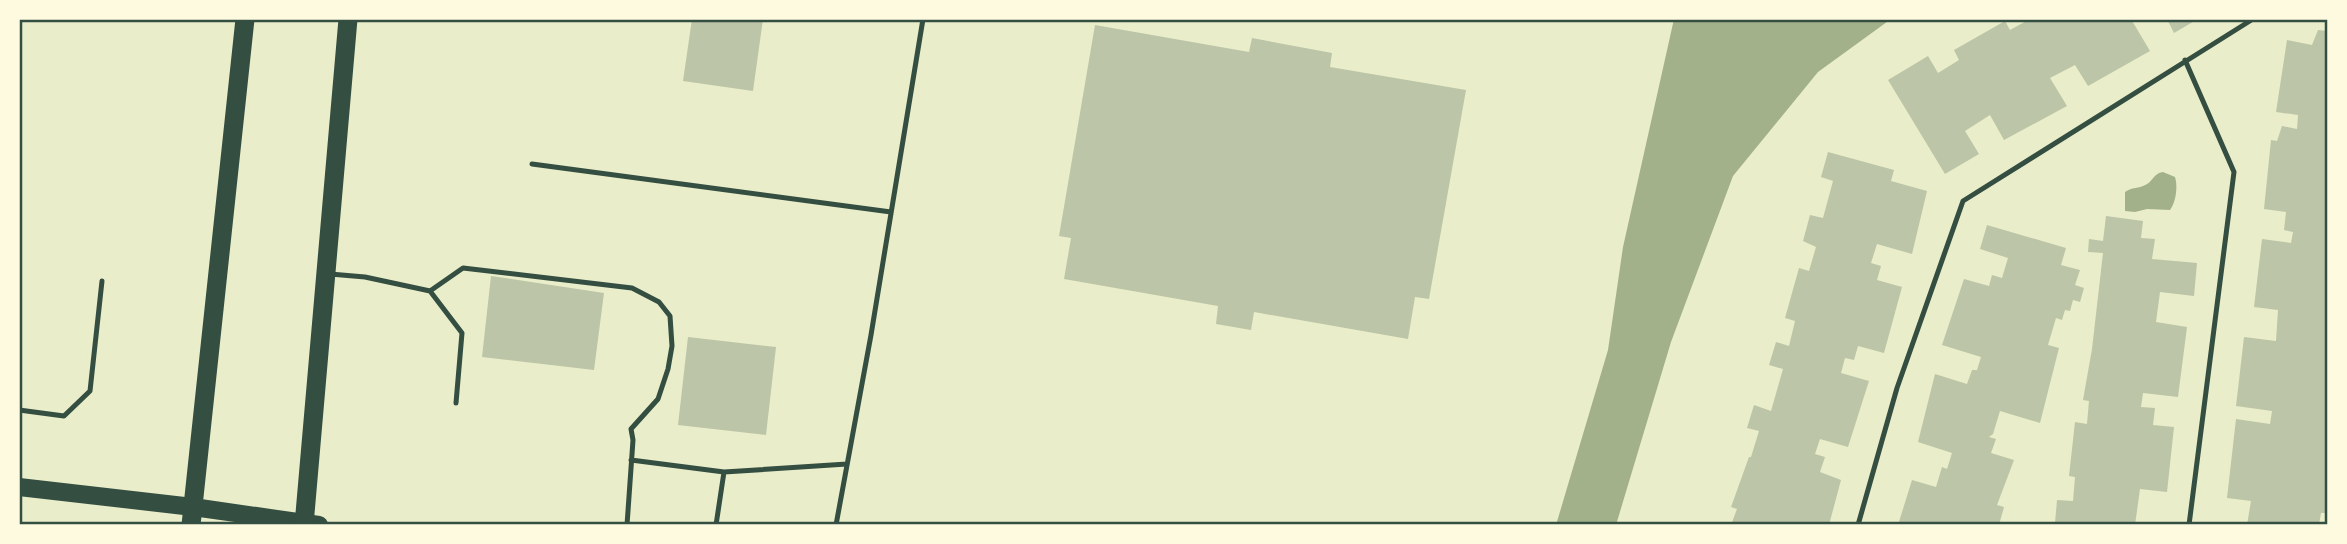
<svg xmlns="http://www.w3.org/2000/svg" width="2347" height="544" font-family="Quicksand,sans-serif">
	<style>
		.water { fill: #a3b18a }
		.building { fill: #bcc5a7 }
		.lines { fill: none; stroke-linecap: round; stroke-linejoin: round }
		.service { stroke: #344e41; stroke-width: 5 }
		.primary { stroke: #344e41; stroke-width: 18 }
		.trunk { stroke: #344e41; stroke-width: 19 }
		.neatline { fill: none; stroke: #344e41; stroke-width: 2.5 }
	</style>
	<rect width="100%" height="100%" fill="#e9edc9"/>
	<path class="water" d="M1674 19H1891L1818 72 1733 176 1671 342 1616 525H1556L1608 350 1623 247Z
		M2163 172 2175 177C2178 186 2176 202 2170 210L2147 209 2135 212 2125 211V192C2132 187 2135 189 2143 186 2153 183 2153 173 2163 172Z"/>
	<path class="building" d="M692 19H763L753 91 683 81Z
		M2030 19H2131L2150 51 2088 86 2075 65 2050 78 2067 106 2004 140 1990 115 1965 131 1979 154 1945 174 1888 80 1928 56 1938 73 1959 60 1954 50 2005 21 2010 30Z
		M2167 19H2198L2174 33Z
		M1095 25 1249 52 1252 38 1332 53 1330 67 1466 90 1429 299 1415 297 1408 339 1254 312 1251 330 1216 324 1218 306 1064 279 1071 238 1059 236Z
		M2318 30 2328 31 2327 513H2321L2319 525H2247L2251 501 2227 498 2236 419 2270 424 2272 411 2236 406 2244 337 2276 341 2278 310 2254 307 2262 239 2291 243 2293 232 2284 230 2286 212 2264 209 2271 140 2277 141 2282 126 2297 129 2298 115 2276 112 2287 40 2312 45Z
		M1828 152 1894 170 1891 181 1927 191 1912 254 1877 244 1871 263 1881 266 1877 280 1902 287 1884 353 1858 346 1854 360 1845 358 1841 373 1869 381 1848 447 1820 439 1815 454 1825 457 1820 472 1841 480 1829 525H1731L1737 509 1731 507 1749 457H1751L1759 431 1747 428 1754 405 1771 411 1783 369 1769 365 1776 342 1789 346 1795 321 1785 318 1799 268 1809 271 1816 247 1803 241 1810 215 1823 218 1833 181 1821 177Z
		M2106 216 2143 221 2141 238 2155 239 2152 259 2197 263 2194 296 2160 292 2156 322 2187 327 2178 397 2143 393 2141 407 2155 408 2153 425 2174 427 2167 492 2140 489 2135 525 2055 523 2057 500 2073 501 2075 477 2069 476 2075 422 2087 424 2089 401 2083 400 2092 349 2103 253 2088 252 2089 239 2103 241Z
		M1987 225 2066 248 2061 265 2080 270 2075 285 2084 288 2080 302 2073 300 2070 311 2065 310 2062 320 2056 318 2048 345 2059 348 2040 423 2000 411 1993 434 1989 437 1996 439 1991 453 2014 460 1997 505 2004 507 1999 525H1898L1912 480 1936 487 1942 467 1947 469 1952 453 1918 442 1935 374 1967 384 1972 370H1977L1981 357 1942 345 1964 279 1989 286 1992 275 2002 278 2008 258 1980 249Z
		M491 276 604 293 594 370 482 357Z
		M688 337 776 347 766 435 678 425Z"/>
	<g class="lines">
		<path class="service" d="M770 19H779
			M2185 60 2234 172 2189 525
			M532 164 891 212
			M330 274 365 277 430 291 462 333 456 403
			M430 291 463 268 632 288 659 302 670 316 672 346 668 369 658 399 631 429 633 440 627 525
			M19 410 64 416 90 391 102 281
			M631 460 724 472 847 464
			M716 525 724 472
			M836 525 871 335 923 19
			M1858 525 1897 388 1963 201 2253 19"/>
		<path class="primary" d="M19 487 193 507 319 525"/>
		<path class="trunk" d="M191 525 245 19
			M304 525 348 19"/>
	</g>
	<rect width="2347" height="544" fill="none" stroke="#fefae0" stroke-width="42"/>
	<rect x="21" y="21" width="2305" height="502" class="neatline"/>
</svg>
